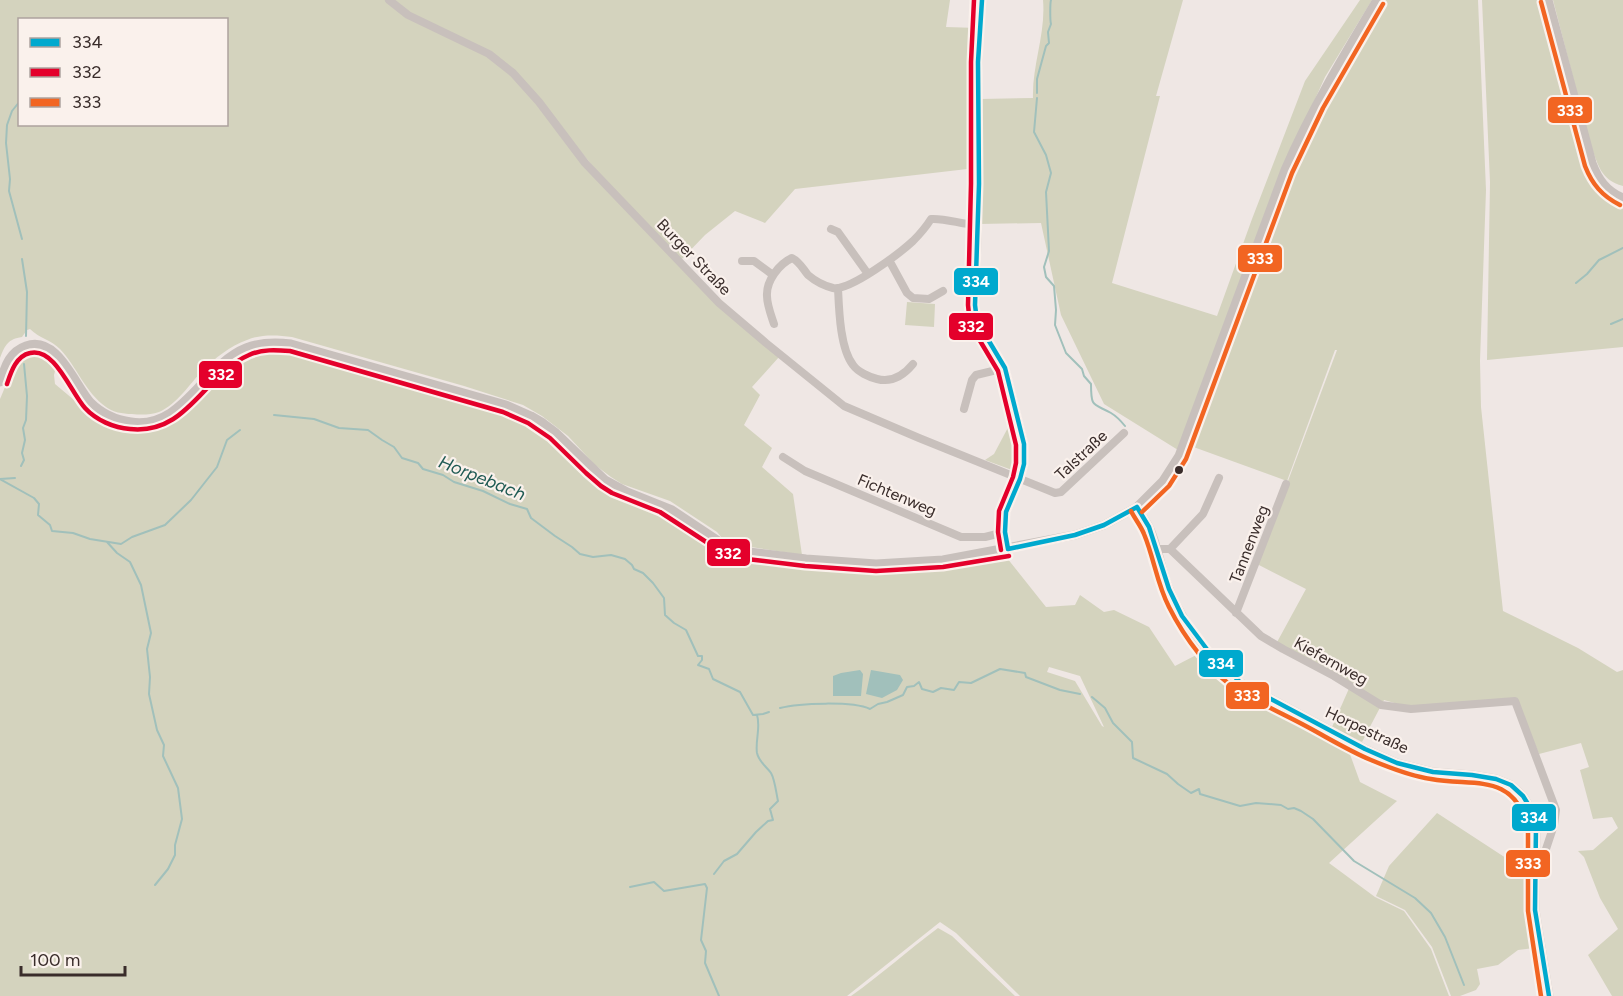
<svg xmlns="http://www.w3.org/2000/svg" width="1623" height="996" font-family="Figtree,sans-serif">
	<style>
		.green { fill: #d4d3be; fill-rule: evenodd }
		.water { fill: #a1c0bb }
		.lines { fill: none; stroke-linecap: round; stroke-linejoin: round }
		.stream { stroke: #a1c0bb; stroke-width: 2 }
		.minor { stroke: #c8c0bc; stroke-width: 8 }
		.tertiary { stroke: #c8c0bc; stroke-width: 9 }
		.bus-1-casing { stroke: #faf1ec; stroke-width: 9 }
		.bus-2-casing { stroke: #faf1ec; stroke-width: 9 }
		.bus-3-casing { stroke: #faf1ec; stroke-width: 9 }
		.bus-1 { stroke: #00a9ce; stroke-width: 4.5 }
		.bus-2 { stroke: #e4002b; stroke-width: 4.5 }
		.bus-3 { stroke: #f26522; stroke-width: 4.5 }
		.bus-dot { fill: #392c2a; stroke: #faf1ec; stroke-width: 2 }
		.labels { text-anchor: middle; dominant-baseline: central; stroke-width: 4.5; stroke-linejoin: round; paint-order: stroke }
		.street-label { font-size: 16px; fill: #392c2a; stroke: #faf1ec }
		.water-label { font-size: 18px; font-style: italic; fill: #205b54; stroke: #faf1ec }
		.line-badge { stroke: #faf1ec; stroke-width: 2 }
		.badge-label { font-size: 16px; text-anchor: middle; font-weight: bold; fill: #fff }
	</style>
	<rect width="100%" height="100%" fill="#efe7e4"/>
	<path class="green" d="M0 0H385L485 54 523 86 586 167 779 357 752 387 760 395 744 425 772 448 762 467 793 494 802 555 751 547 722 538 717 532 670 501 622 484 611 477 595 465 568 436 542 416 523 405 464 386 292 337C277 335 261 334 247 340 230 346 215 358 202 371 189 385 177 404 159 412 150 415 141 415 132 414 122 414 113 412 106 407 85 392 77 367 60 349 51 340 39 338 30 329L27 330 22 337C8 339 5 345 0 358ZM20 20H226V124H20Z
		M392 0H950L946 27 978 28 973 100 976 168 795 189 765 223 735 211 705 235 681 260 600 175 512 68 409 14Z
		M1043 0H1183L1156 96H1160L1112 283 1217 316 1252 219 1305 81 1360 0H1372L1325 77 1294 146 1178 450 1104 404 1061 315 1041 223 979 224 981 99 1033 98C1032 65 1046 33 1043 0Z
		M1383 0H1478L1486 190 1480 361 1481 407 1503 611 1578 648 1617 672 1623 670V996H1612L1588 955 1618 929 1600 898 1584 857 1578 851 1593 850 1618 828 1612 817 1593 819 1580 770 1589 767 1581 743 1539 754 1516 698 1412 708 1384 700 1362 742 1332 727 1351 684 1276 644 1306 589 1257 564 1337 350H1335L1287 481 1188 445 1212 374 1300 153 1335 82Z
		M1482 0H1544L1589 168C1596 184 1607 196 1623 204V347L1487 360 1490 182Z
		M1553 0H1623V186C1600 180 1598 164 1590 143Z
		M907 302 935 304 934 327 905 325Z
		M267 349H277L300 352 362 371 459 396 482 403 531 423 552 436 591 475 608 488 664 513 715 546 748 556 807 564 878 569 943 566 1003 553 1046 607 1075 605 1080 595 1104 612 1114 610 1149 627 1175 666 1202 652 1238 688 1348 741 1347 746 1360 782 1397 801 1329 863 1375 897 1404 911 1431 949 1449 996H1020L956 933 940 922 847 996H0V399C8 384 11 356 32 353 44 352 49 358 56 367L54 375 55 384 105 426 112 422C123 425 136 431 148 431 176 428 191 403 209 384 225 367 244 354 267 349ZM1049 667 1080 676 1104 727 1102 726 1075 681 1047 672Z
		M1012 420 1014 422 1019 454 1018 468 1012 470 985 460 994 454Z
		M1437 813 1509 860 1532 862 1530 896 1537 945 1534 948 1518 950 1498 965 1477 969 1480 984 1476 990 1460 996H1451L1432 947 1405 910 1376 896 1389 866Z
		M938 928 952 936 1015 996H851C881 975 908 950 938 928Z"/>
	<path class="water" d="M860 670 863 674 861 696H833V676L841 673Z
		M871 670 900 675 903 680 897 690 882 698 866 694Z"/>
	<g class="lines">
		<path class="stream" d="M1037 93V79L1046 46 1049 43 1048 32 1051 24C1050 21 1050 3 1051 0
			M1037 98 1034 132 1046 155 1051 173 1046 192 1049 251 1044 267 1046 277 1054 286 1056 310 1055 325 1066 353 1082 369 1084 376 1091 384C1091 408 1093 403 1111 413 1116 416 1121 421 1125 426
			M20 101 12 111 7 125 6 143 10 179 9 191 22 239
			M22 259 27 292 26 336
			M1576 283 1587 274 1599 260 1623 248
			M1611 324 1623 319
			M274 415 314 419 339 428 368 430 382 440 394 447 402 458 418 463 423 469 443 475 454 482 483 491 510 504 527 509 531 518 555 536 572 547 580 554 593 557 611 555 625 559 632 565 634 569 643 573 653 583 664 598 665 615 674 623 686 630 698 656H702V660L698 665 709 669 713 679 740 692 753 715 763 714 769 712
			M21 466 24 460 22 453 25 440 23 428 26 420 27 396 24 364
			M0 479 34 498 39 504 38 515 50 525 52 531 73 533 90 539 121 544 132 537 165 525 191 500 217 467 227 440 240 430
			M0 479 15 478
			M107 542 117 553 130 562 141 585 151 633 147 649 150 677 149 694 157 730 164 745 163 756 178 788 182 819 175 845V855L168 869 155 885
			M1092 697 1105 708 1113 723 1132 742 1133 758 1167 774 1178 784 1191 793 1199 789 1200 794 1240 806 1256 803 1281 805 1288 809 1294 808 1301 811 1313 819 1354 861 1415 898 1431 913 1445 937 1464 985
			M780 708C799 703 853 701 870 709L878 704 887 702 903 695 907 687 914 686 919 682 922 689 933 692 941 688 954 690 959 682 971 683 1000 669 1025 673 1026 677 1060 690 1080 694
			M714 874 724 861 737 854 756 832 768 821 773 820 770 809 778 801C776 792 775 780 771 773 766 766 759 762 757 753 755 741 761 727 757 715
			M630 887 654 882 664 891 705 884 707 888 701 940 706 951 705 963 719 996"/>
		<path class="minor" d="M389 0 408 15 489 54 513 73 539 102 585 163 719 303 766 343 844 406 919 438 1055 493 1061 492 1124 433
			M982 0C976 55 978 111 979 167 979 213 977 259 975 305L977 321 1005 368 1024 444V464L1020 479 1006 512 1005 532 1008 549
			M831 229 838 232 868 274
			M889 260 907 293 913 298 929 299 943 291
			M742 261H754L773 275
			M838 288C839 310 840 348 853 365 858 372 869 377 877 379 892 383 904 375 913 364
			M774 324C771 315 767 305 767 296 766 281 779 264 792 258 800 262 803 269 808 275 815 281 825 286 833 288 850 291 900 253 913 241 920 234 926 227 931 219 947 218 962 225 978 225
			M964 409 972 380 976 375 1005 368
			M783 457 805 471 961 537H985L1005 532
			M1157 549H1170L1261 636 1283 649 1334 676 1381 705 1411 709 1515 701 1556 810 1554 825 1544 855 1536 862
			M1170 549 1203 514 1219 478
			M1236 613 1286 484
			M1536 824 1554 825"/>
		<path class="tertiary" d="M1548 0 1592 163C1598 179 1606 191 1623 198
			M0 382C5 367 9 352 26 346 57 335 74 383 90 402 101 413 115 420 131 422 183 430 203 365 246 348 261 342 276 342 291 344L506 405 531 416 543 423 555 432 605 480 627 492 672 510 720 542 749 552 806 559 876 564 943 560 1075 535 1104 525 1137 507 1163 481 1179 456 1285 170C1311 110 1344 55 1377 0
			M1137 507C1141 514 1145 520 1149 527 1158 547 1161 569 1169 589 1184 626 1210 659 1241 683L1365 749 1397 763 1433 772 1472 775 1496 779 1511 785 1523 796 1531 809 1536 824 1535 910 1549 996"/>
		<g class="bus-1-casing">
			<path id="bus-1" d="M982 0 978 62 979 184 975 305 977 321 1005 368 1024 444V464L1020 479 1006 512 1005 532 1008 549
				M1137 507 1149 527 1169 589 1182 616 1209 652 1241 683 1365 749 1397 763 1433 772 1472 775 1496 779 1511 785 1523 796 1531 809 1536 824 1535 910 1549 996
				M1008 549 1075 535 1104 525 1137 507"/>
		</g>
		<g class="bus-2-casing">
			<path id="bus-2" d="M974 0 971 62V184L968 305 970 324 998 371 1016 445V463L1013 477 999 511 998 532 1001 550
				M7 384C11 372 16 356 30 353 55 347 71 393 85 408 96 420 114 428 130 429 188 435 203 375 249 355 262 349 276 350 290 351L503 412 528 423 550 438 586 473 601 486 612 493 660 512 717 549 747 559 805 566 876 571 943 567 1009 556"/>
		</g>
		<g class="bus-3-casing">
			<path id="bus-3" d="M1541 2 1585 166C1592 184 1602 196 1620 205
				M1131 511C1135 519 1141 526 1144 534 1154 558 1157 584 1169 607 1184 637 1210 673 1238 690 1259 703 1281 713 1302 724 1325 736 1347 750 1371 760 1390 768 1410 776 1431 779 1475 787 1511 772 1528 825V911L1541 996
				M1142 512 1169 486 1186 459 1292 173 1323 108 1383 4"/>
		</g>
		<use href="#bus-1" class="bus-1"/>
		<use href="#bus-2" class="bus-2"/>
		<use href="#bus-3" class="bus-3"/>
	</g>
	<circle class="bus-dot" cx="1179" cy="470" r="5"/>
	<g class="labels">
		<g class="street-label">
			<text transform="translate(694 257) rotate(46)">Burger Straße</text>
			<text transform="translate(1081 455) rotate(-43)">Talstraße</text>
			<text transform="translate(897 495) rotate(23)">Fichtenweg</text>
			<text transform="translate(1249 544) rotate(-69)">Tannenweg</text>
			<text transform="translate(1331 661) rotate(29)">Kiefernweg</text>
			<text transform="translate(1367 730) rotate(25)">Horpestraße</text>
		</g>
		<g class="water-label">
			<text transform="translate(482 478) rotate(22)">Horpebach</text>
		</g>
	</g>
	<g class="line-badge">
		<rect x="1547" y="96" width="46" height="28" rx="6" fill="#f26522"/>
		<rect x="1237" y="244" width="46" height="29" rx="6" fill="#f26522"/>
		<rect x="953" y="267" width="46" height="29" rx="6" fill="#00a9ce"/>
		<rect x="948" y="312" width="46" height="29" rx="6" fill="#e4002b"/>
		<rect x="198" y="360" width="45" height="29" rx="6" fill="#e4002b"/>
		<rect x="706" y="538" width="45" height="29" rx="6" fill="#e4002b"/>
		<rect x="1198" y="649" width="46" height="29" rx="6" fill="#00a9ce"/>
		<rect x="1225" y="681" width="45" height="29" rx="6" fill="#f26522"/>
		<rect x="1511" y="803" width="46" height="29" rx="6" fill="#00a9ce"/>
		<rect x="1505" y="849" width="46" height="29" rx="6" fill="#f26522"/>
	</g>
	<g class="badge-label">
		<text x="1570" y="116">333</text>
		<text x="1260" y="264">333</text>
		<text x="976" y="287">334</text>
		<text x="971" y="332">332</text>
		<text x="221" y="380">332</text>
		<text x="728" y="559">332</text>
		<text x="1221" y="669">334</text>
		<text x="1247" y="701">333</text>
		<text x="1534" y="823">334</text>
		<text x="1528" y="869">333</text>
	</g>
	<rect x="18" y="18" width="210" height="108" fill="#faf1ec" stroke="#ada29e" stroke-width="1.5"/>
	<rect x="30" y="38" width="30" height="9" fill="#00a9ce" stroke="#ada29e" stroke-width="1.5"/>
	<text x="72" y="48" font-size="18" fill="#392c2a">334</text>
	<rect x="30" y="68" width="30" height="9" fill="#e4002b" stroke="#ada29e" stroke-width="1.5"/>
	<text x="72" y="78" font-size="18" fill="#392c2a">332</text>
	<rect x="30" y="98" width="30" height="9" fill="#f26522" stroke="#ada29e" stroke-width="1.5"/>
	<text x="72" y="108" font-size="18" fill="#392c2a">333</text>
	<path d="M21 966v9h104v-9" fill="none" stroke="#392c2a" stroke-width="3"/>
	<text x="30" y="966" font-size="18" fill="#392c2a" stroke="#faf1ec" stroke-width="4.5" paint-order="stroke">100 m</text>
</svg>
